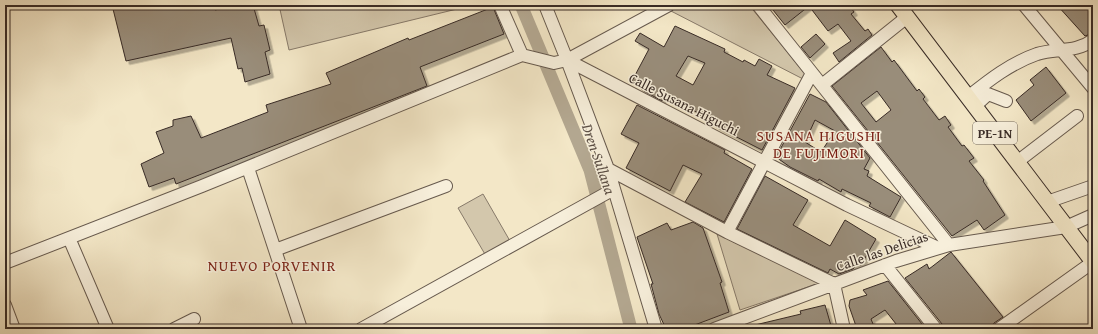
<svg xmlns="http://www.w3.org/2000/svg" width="1098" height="334" font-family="'Gentium Book Plus',serif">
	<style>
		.green { fill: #d3c7ac; stroke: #867969 }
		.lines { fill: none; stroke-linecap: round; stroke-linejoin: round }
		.canal { stroke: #b3a790; stroke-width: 13 }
		.building { fill: #998d7a; stroke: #382b26; fill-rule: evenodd; filter: url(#shadow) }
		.minor-casing { stroke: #675a4e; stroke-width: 14 }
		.major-casing { stroke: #382b26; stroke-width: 17 }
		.minor { stroke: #f7efdb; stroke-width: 12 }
		.major { stroke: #f3e7c7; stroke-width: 15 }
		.labels { text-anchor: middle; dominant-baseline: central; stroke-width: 3; stroke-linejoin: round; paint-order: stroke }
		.shield { fill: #f7efdb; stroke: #71665c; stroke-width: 1 }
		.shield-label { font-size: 13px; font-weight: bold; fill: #382b26 }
		.street-label { font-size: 14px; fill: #382b26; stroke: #f7efdb }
		.neighbourhood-label { font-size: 15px; letter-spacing: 1px; fill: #7a1f14; stroke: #f7efdb }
		.water-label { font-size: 15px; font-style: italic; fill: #5d5046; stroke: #f7efdb }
	</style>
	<defs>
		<filter id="shadow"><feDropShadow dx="3.5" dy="3.5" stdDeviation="0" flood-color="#0004"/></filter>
	</defs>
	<rect width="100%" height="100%" fill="#f3e7c7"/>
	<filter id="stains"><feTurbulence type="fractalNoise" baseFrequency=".005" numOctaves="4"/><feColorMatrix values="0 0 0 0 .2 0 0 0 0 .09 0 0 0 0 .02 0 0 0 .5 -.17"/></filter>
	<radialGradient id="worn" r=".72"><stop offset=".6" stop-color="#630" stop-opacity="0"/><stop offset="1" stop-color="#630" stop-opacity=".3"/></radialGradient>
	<path class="green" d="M279 5H456L457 9 289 50Z
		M679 5H749L805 74 803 79 669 10Z
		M483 194 510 241 486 256 458 208Z
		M717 234 820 283 740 310Z"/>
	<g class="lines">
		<path class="canal" d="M521 5 590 170 631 329"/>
	</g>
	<path class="building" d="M112 5H214L215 10 239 5H253L259 26 264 25 270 50 265 52 270 74 245 82 242 68 238 69 231 38 126 61Z
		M769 5H849L854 12 851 14 865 31 868 29 872 35 839 62 833 53 851 41 838 24 828 31 809 6 785 25Z
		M1057 5H1084L1093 15V33L1085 36Z
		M493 7 504 34 420 67 427 86 176 184 174 178 149 187 141 164 164 153 156 132 173 126V120L191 116 201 138 268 112 266 105 331 84 326 73 408 38 409 40Z
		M675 26 725 49 724 52 743 62 744 60 755 66 759 59 772 66 767 75 795 88 762 150 719 128 689 107 675 101 674 102 664 97 662 101 644 91 640 88 642 86 632 81 649 49 635 41 640 33 664 47ZM688 56 705 63 693 85 676 76Z
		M816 34 825 44 810 58 801 47Z
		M881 47 892 62 894 60 917 91 919 89 925 97 923 99 939 120 945 116 951 125 948 127 962 146 964 145 974 158 969 161 984 180 983 181 1005 215 984 230 977 220 952 236 832 86ZM877 91 891 110 876 122 861 103Z
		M1046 67 1066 93 1031 121 1016 100 1034 85 1030 80Z
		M810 94 826 102 870 158 864 169 869 171 867 176 901 197 890 217 869 206 871 203 842 189 841 192 819 179 818 181 790 167 776 157ZM815 120 835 131 821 152 805 142Z
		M637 105 725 150 724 153 752 169 724 222 685 202 702 174 683 165 670 191 626 168 639 143 621 134Z
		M765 176 808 200 793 225 830 246 845 220 876 239 861 265 858 263 853 269 839 274 830 269 828 273 737 229Z
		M693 222 703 228 722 282 720 283 729 312 684 329H666L659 314 651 284H653L637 237 667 223 671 230Z
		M951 252 1003 317 994 323 992 329H943L942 324 905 278 927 264 929 269Z
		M888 281 892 286 926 329H900L885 310 871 319 875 329H857L849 306 850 300 867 295 863 290Z
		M825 305 832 329H756L755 325 801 314 800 311Z"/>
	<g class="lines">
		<g class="minor-casing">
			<path id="minor" d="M500 5 522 55
				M545 5 567 60 608 169 656 329
				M758 5 949 245
				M1024 5 1093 88
				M567 60 847 205 938 248
				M822 85 907 17
				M968 97C989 80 1011 63 1037 54 1056 48 1076 53 1093 40
				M975 106 988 94 1006 101
				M1017 162 1077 116
				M248 168 301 329
				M608 169 727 232 834 284 844 329
				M1047 202 1093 186
				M727 232 812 73
				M69 238 108 329
				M275 250 446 186
				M5 263 202 186 522 55 554 63 567 60 669 5
				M885 265 936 329
				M5 305 14 329
				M174 329 194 319
				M361 329 614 189
				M714 329 896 261 949 245 1066 227 1093 215
				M999 329 1093 262"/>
		</g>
		<g class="major-casing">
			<path id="major" d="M898 5 1093 262"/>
		</g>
		<use href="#minor" class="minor"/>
		<use href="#major" class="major"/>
	</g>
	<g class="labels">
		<rect class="shield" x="973" y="122" width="44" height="22" rx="3"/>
		<g class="shield-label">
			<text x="995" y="133">PE-1N</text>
		</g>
		<g class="street-label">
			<text transform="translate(684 104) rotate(27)">Calle Susana Higuchi</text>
			<text transform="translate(882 251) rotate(-19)">Calle las Delicias</text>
		</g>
		<g class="neighbourhood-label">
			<text x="819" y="135">SUSANA HIGUSHI<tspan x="819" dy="17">DE FUJIMORI</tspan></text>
			<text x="272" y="265">NUEVO PORVENIR</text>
		</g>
		<g class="water-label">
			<text transform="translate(599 159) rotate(71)">Dren Sullana</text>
		</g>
	</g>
	<rect width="1098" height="334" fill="none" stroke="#f3e7c7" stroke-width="20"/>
	<rect x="6" y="6" width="1086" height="322" fill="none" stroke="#382b26" stroke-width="2"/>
	<rect x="10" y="10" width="1078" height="314" fill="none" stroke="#382b26"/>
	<rect width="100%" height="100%" filter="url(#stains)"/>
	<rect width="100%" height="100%" fill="url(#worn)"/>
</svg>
